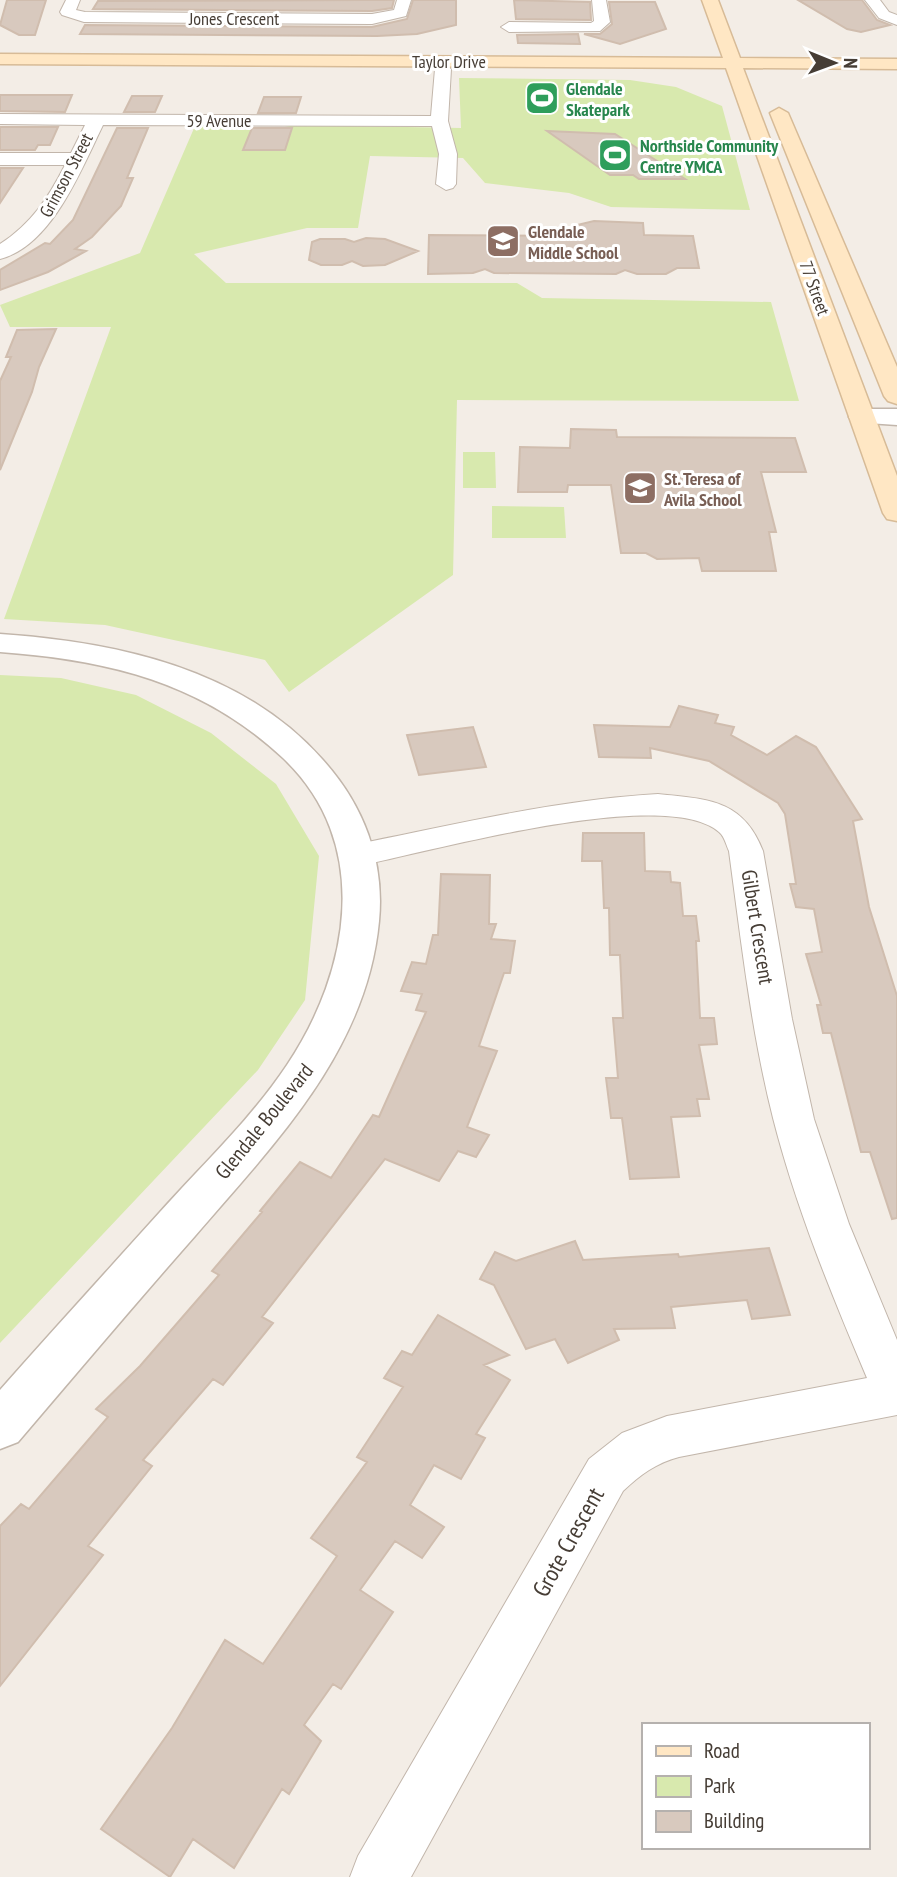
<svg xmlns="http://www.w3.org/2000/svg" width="897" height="1877" font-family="'PT Sans Narrow',sans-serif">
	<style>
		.green { fill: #d8e9ae }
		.building { fill: #d8c9be; stroke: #d0bdae; stroke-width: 2 }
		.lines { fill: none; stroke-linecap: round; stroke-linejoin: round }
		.minor-casing { stroke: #c2b6ab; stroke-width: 2 }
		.tertiary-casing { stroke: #c2b6ab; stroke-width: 3 }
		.secondary-casing { stroke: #d7bb97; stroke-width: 3 }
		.minor { fill: #fff; fill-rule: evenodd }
		.tertiary { fill: #fff; fill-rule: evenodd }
		.secondary { fill: #ffe7c4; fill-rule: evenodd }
		.labels { text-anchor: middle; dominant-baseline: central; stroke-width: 6; stroke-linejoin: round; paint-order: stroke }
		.far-street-label { font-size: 18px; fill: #463d35; stroke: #fff }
		.far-leisure-label { font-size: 18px; font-weight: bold; fill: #27864d; stroke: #fff; text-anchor: start }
		.far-education-label { font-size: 18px; font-weight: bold; fill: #785e54; stroke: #fff; text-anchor: start }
		.street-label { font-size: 21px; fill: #463d35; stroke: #fff }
		.near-street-label { font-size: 24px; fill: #463d35; stroke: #fff }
	</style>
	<rect width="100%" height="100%" fill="#f3ede6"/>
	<path class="green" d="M459 78 630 80 676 87 722 106 750 210 611 207 569 193 485 183 463 158 370 156 358 228H307L194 254 226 283H517L542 298 771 302 799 401 457 400 453 575 289 692 265 660 105 625 4 619 111 327H10L0 305 140 253 195 126 262 131 296 125 461 128Z
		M463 452H495L496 488H463Z
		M492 506 564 507 566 538H492Z
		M0 675 61 678 136 695 211 733 276 784 319 856 305 1000 258 1070 0 1343Z"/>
	<path class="building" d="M7 0H46L35 35H19L0 25Z
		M366 0H394L392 8 372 11 93 9 98 1H104Z
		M413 0H456V25L417 34 377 36 80 34 85 25 372 27 407 19Z
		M514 0 590 2 591 20 516 19Z
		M798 0H862L877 20 890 25 861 32 847 29Z
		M609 2H655L666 29 620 44 584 34H600L612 24Z
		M578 34 580 44 518 43 517 35Z
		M0 95H72L65 112 0 111Z
		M132 96H162L155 112H124Z
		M264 97H301L296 113H258Z
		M0 127H58L50 145H38L35 150H0Z
		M117 128H148L127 178H133L121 206 92 237 75 249 86 251 48 272 0 290V270L45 243 50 244 73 220Z
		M252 128H292L285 150H243Z
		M547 131 615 134 685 179H639L633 175H610Z
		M0 168H23L0 203Z
		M594 221 643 223 644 235 693 236 699 268H677L666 274H637L625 270 616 274 494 273 485 269 473 273 428 274 429 235 574 236 573 226Z
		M366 238 385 239 418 251 385 265 363 266 352 261 342 265H321L309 260 312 242 320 239H345L354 242Z
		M56 329 39 367 32 392 0 470V381L11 357H6L17 330Z
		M571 429 616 430 617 437 795 438 806 472H761L776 532H769L776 571H702L699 558 657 559 646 553H621L611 485H568L567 492H518L520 447 570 448Z
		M679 706 718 715 715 723 734 727 731 735 767 755 796 736 816 747 862 819 853 821 869 907 897 996V1218L892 1219 870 1152H861L831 1033H823L817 1005H821L806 954 822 952 814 909 796 907 790 884H796L785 814 778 803 709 761 650 748 651 758 599 757 594 725 670 727Z
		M473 727 486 767 419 775 407 735Z
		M583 833H644L645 871 670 872 671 882 680 883 683 916H696L699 941H696L700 1018H714L717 1044 699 1045 709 1099H697L700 1116 671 1117 679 1177 630 1179 622 1118H611L606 1078H618L613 1018H623L620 955H610L609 908H604L602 861H582Z
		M441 874 490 875 489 924H496L491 939 515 941 510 973H504L479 1046 497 1051 467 1127 489 1135 476 1157 458 1151 439 1181 385 1159 262 1317 273 1323 223 1385 213 1379 143 1460 152 1466 88 1546 103 1555 0 1686V1526L21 1504 29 1509 108 1417 96 1409 140 1366 219 1275 212 1271 262 1212 260 1211 300 1162 331 1178 373 1115 379 1117 426 1012 416 1010 422 994 401 991 412 962 426 964 433 935H438Z
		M575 1241 583 1260 678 1254 679 1257 769 1248 790 1315 752 1319 747 1300 671 1307 675 1328 614 1329 619 1340 568 1363 555 1339 526 1349 494 1285 480 1279 495 1252 516 1261Z
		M438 1315 509 1355 484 1365 510 1380 476 1434 485 1438 461 1479 434 1465 410 1505 444 1527 422 1558 395 1541 360 1590 393 1612 341 1689 333 1684 304 1725 321 1741 289 1794 282 1789 234 1868 193 1839 170 1877 101 1829 172 1728 225 1640 263 1664 337 1556 311 1538 367 1462 357 1457 403 1387 384 1378 402 1351 412 1355Z"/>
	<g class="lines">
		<g class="minor-casing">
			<path id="minor" d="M66 0H80L76 10 85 12 372 14 394 10 397 0H411L406 16 372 24 84 22 62 15 60 12Z
				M592 0H606L610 22 600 31 509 32 501 27 509 22 591 23 594 21Z
				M865 0H880L889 12 897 15V25L879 18Z
				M443 64 451 69 448 121 457 154 456 184 453 188 446 190 436 184 439 154 432 126 103 125C82 168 52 246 0 259V244C31 224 49 197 65 165H0V153H71L85 125 0 124V114L431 116 435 69Z
				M658 794C707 799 743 799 763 851L792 1019 814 1119 849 1224 897 1340V1415L679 1457C656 1463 640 1475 623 1491L411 1877H350L358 1856 589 1459 622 1433 667 1416 867 1378C831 1293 796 1208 773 1118 751 1031 741 940 729 851 726 845 725 837 719 832 665 785 429 852 358 866L346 863 341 855 346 847 358 844C458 824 556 800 658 794Z"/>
		</g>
		<g class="tertiary-casing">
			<path id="tertiary" d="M862 409H897V425L853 422 849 417 853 412Z
				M0 634C116 642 241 668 322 759 363 804 385 860 379 921 367 1050 276 1142 195 1236 135 1304 77 1373 18 1442L0 1449V1390C53 1330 106 1272 160 1212 203 1164 251 1119 287 1065 350 971 373 843 283 758 202 682 108 660 0 652Z"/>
		</g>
		<g class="secondary-casing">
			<path id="secondary" d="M702 0H718L740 58 897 59V69L743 68 897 476V521L887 519 883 513 726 68 0 64V54L723 58Z
				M779 108 788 113 897 367V404L888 401 884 396 770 113Z"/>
		</g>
		<use href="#minor" class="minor"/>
		<use href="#tertiary" class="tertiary"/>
		<use href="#secondary" class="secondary"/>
	</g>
	<defs>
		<g id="stadium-square" transform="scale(1.75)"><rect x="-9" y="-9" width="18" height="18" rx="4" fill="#2e9e5b" stroke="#fff"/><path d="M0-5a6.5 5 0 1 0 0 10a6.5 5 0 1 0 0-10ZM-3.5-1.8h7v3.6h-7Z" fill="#fff"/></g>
		<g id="school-square" transform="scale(1.75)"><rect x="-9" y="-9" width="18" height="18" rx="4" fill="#8d6e63" stroke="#fff"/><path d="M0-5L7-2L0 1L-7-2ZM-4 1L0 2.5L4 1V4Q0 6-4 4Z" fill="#fff"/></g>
	</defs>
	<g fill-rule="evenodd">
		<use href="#stadium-square" x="542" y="98"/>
		<use href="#stadium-square" x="615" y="155"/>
		<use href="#school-square" x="503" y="241"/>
		<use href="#school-square" x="640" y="488"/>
	</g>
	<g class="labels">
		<g class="far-street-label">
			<text x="234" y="18">Jones Crescent</text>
			<text x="449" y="61">Taylor Drive</text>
			<text x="219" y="120">59 Avenue</text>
			<text transform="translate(66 175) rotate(-62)">Grimson Street</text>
			<text transform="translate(815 288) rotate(70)">77 Street</text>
		</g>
		<g class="far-leisure-label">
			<text x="566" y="88">Glendale<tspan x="566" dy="21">Skatepark</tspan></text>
			<text x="640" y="145">Northside Community<tspan x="640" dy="21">Centre YMCA</tspan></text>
		</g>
		<g class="far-education-label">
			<text x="528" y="231">Glendale<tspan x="528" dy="21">Middle School</tspan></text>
			<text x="664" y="478">St. Teresa of<tspan x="664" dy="21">Avila School</tspan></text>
		</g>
		<g class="street-label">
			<text transform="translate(758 927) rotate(81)">Gilbert Crescent</text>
			<text transform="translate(264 1121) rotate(-51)">Glendale Boulevard</text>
		</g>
		<g class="near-street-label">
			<text transform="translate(568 1542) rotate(-61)">Grote Crescent</text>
		</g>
	</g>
	<rect x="642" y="1723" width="228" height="126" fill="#ffffff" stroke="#b5b1ae" stroke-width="2"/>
	<rect x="656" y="1746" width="35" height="10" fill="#ffe7c4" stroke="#b5b1ae" stroke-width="2"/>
	<text x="704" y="1758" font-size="21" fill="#463d35">Road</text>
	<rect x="656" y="1776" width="35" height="21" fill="#d8e9ae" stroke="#b5b1ae" stroke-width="2"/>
	<text x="704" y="1793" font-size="21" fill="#463d35">Park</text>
	<rect x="656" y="1811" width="35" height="21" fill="#d8c9be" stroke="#b5b1ae" stroke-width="2"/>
	<text x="704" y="1828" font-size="21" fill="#463d35">Building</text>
	<g transform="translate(834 63) rotate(91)" stroke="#ffffff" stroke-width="5" paint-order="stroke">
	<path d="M0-5L12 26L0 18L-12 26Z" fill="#463d35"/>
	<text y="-10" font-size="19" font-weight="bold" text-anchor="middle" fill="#463d35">N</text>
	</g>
</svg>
